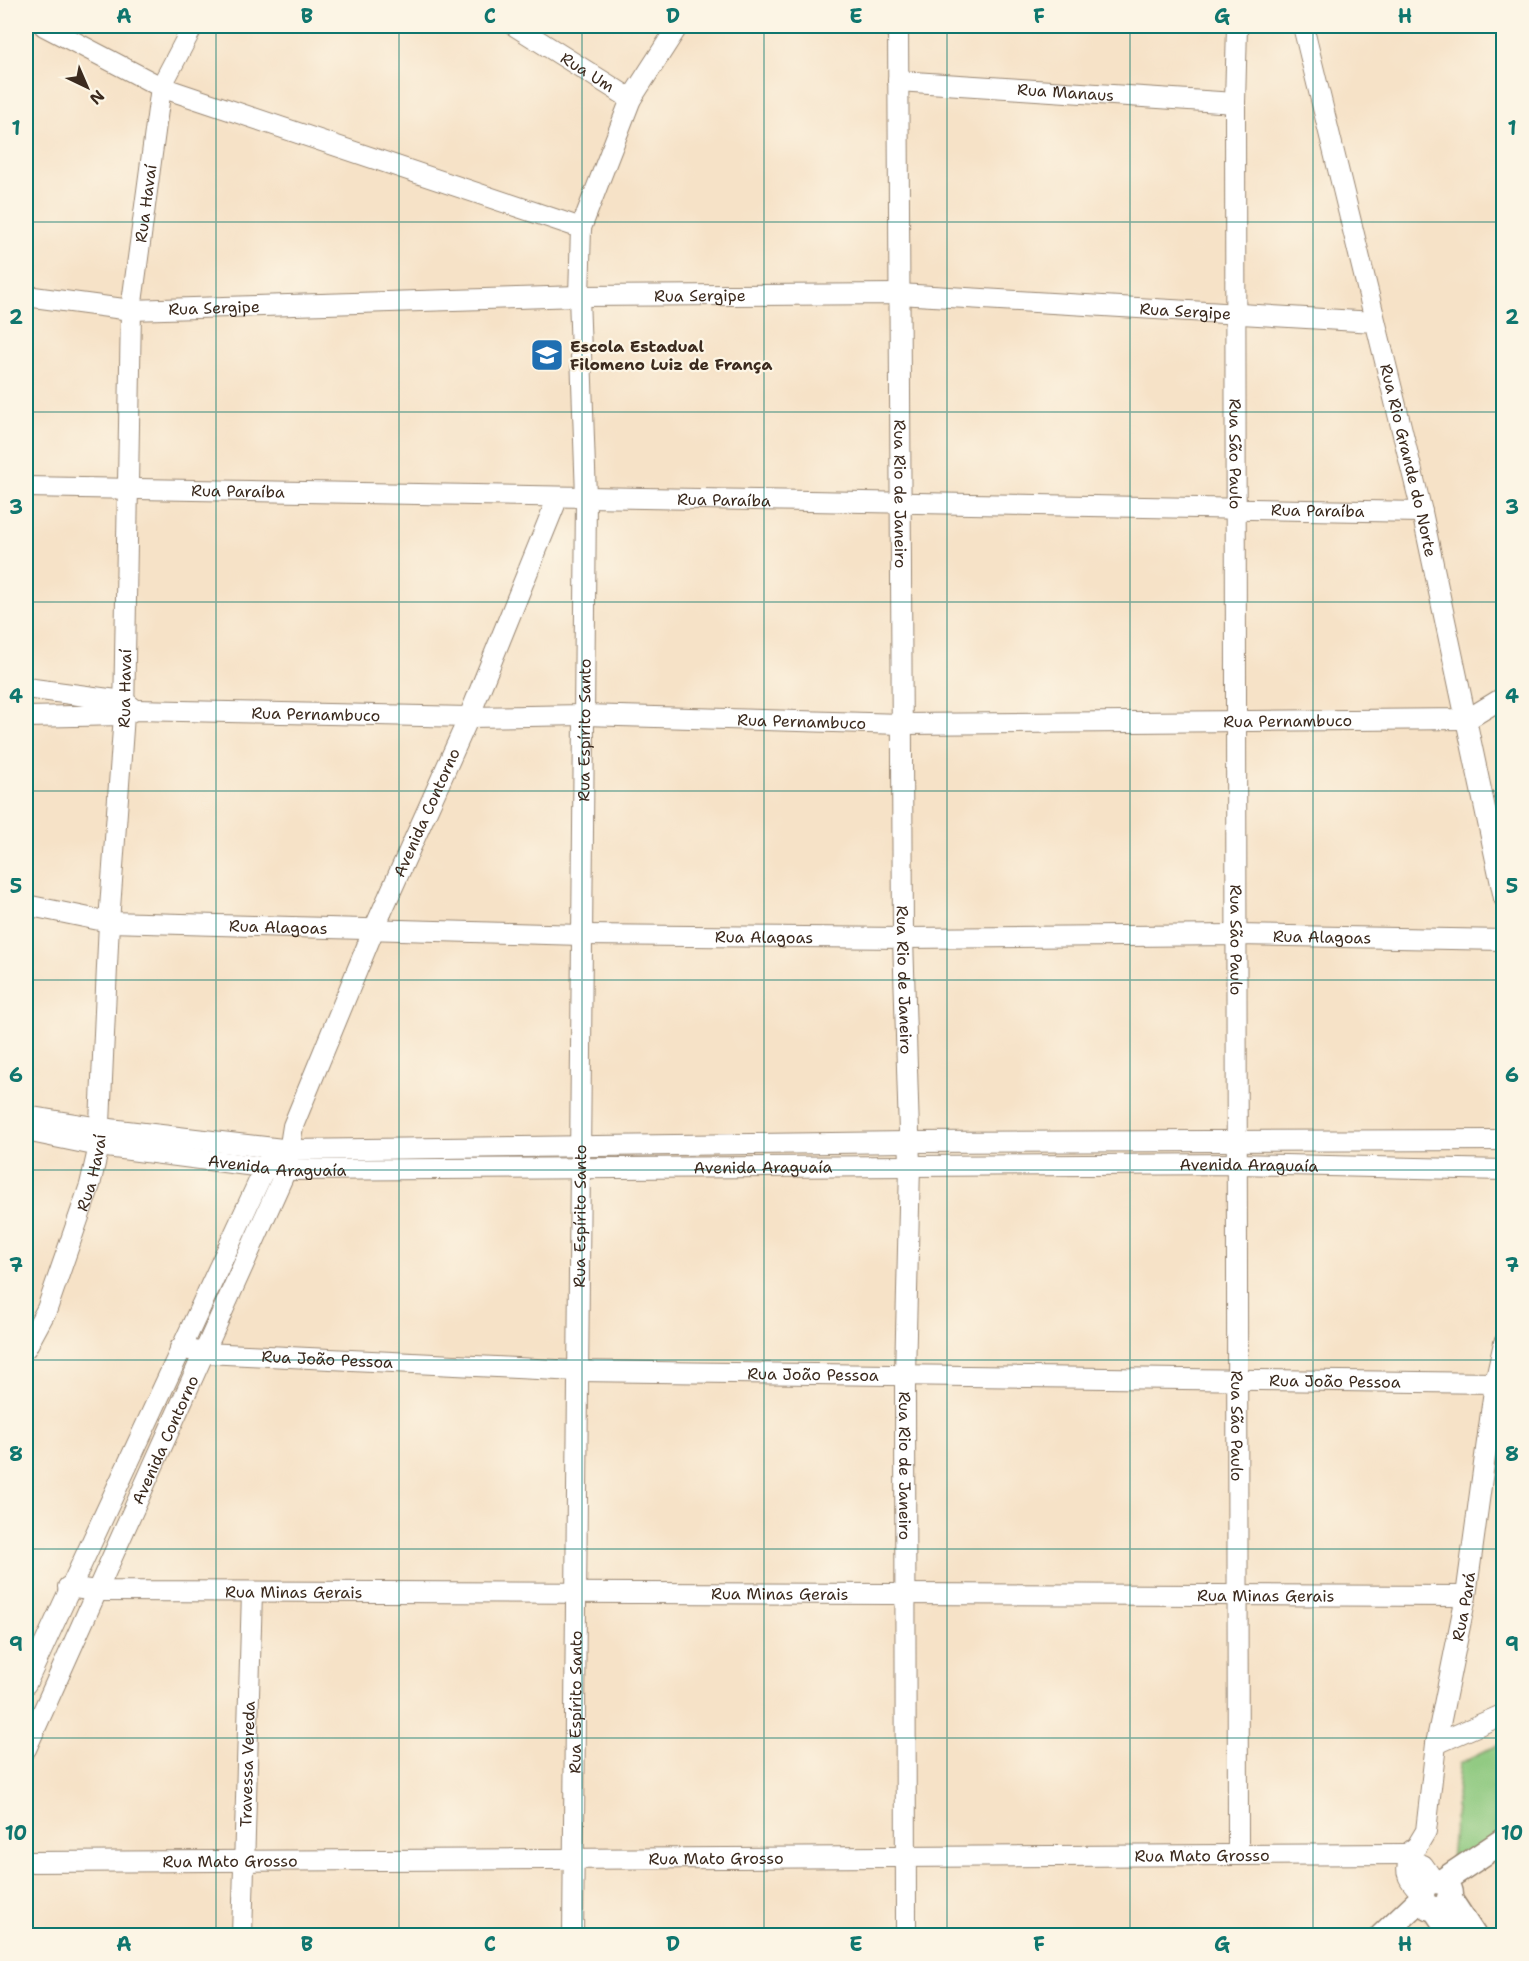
<svg xmlns="http://www.w3.org/2000/svg" width="1529" height="1961" font-family="'Shantell Sans',sans-serif">
	<style>
		.green { fill: #8cc87e; stroke: #64794e; stroke-width: 1.5 }
		.lines { fill: none; stroke-linecap: round; stroke-linejoin: round }
		.minor-casing { stroke: #988672; stroke-width: 22 }
		.tertiary-casing { stroke: #988672; stroke-width: 27 }
		.minor { stroke: #fff; stroke-width: 20 }
		.tertiary { stroke: #fff; stroke-width: 24 }
		.grid { fill: none; stroke: #0f766e; stroke-width: 1.5; stroke-opacity: 0.55 }
		.labels { text-anchor: middle; dominant-baseline: central; stroke-width: 4.5; stroke-linejoin: round; paint-order: stroke }
		.street-label { font-size: 16px; fill: #3b2a1e; stroke: #fcf5e5 }
		.poi-label { font-size: 16px; font-weight: bold; fill: #3b2a1e; stroke: #fcf5e5; text-anchor: start }
		.neatline { fill: none; stroke: #0f766e; stroke-width: 2 }
		.grid-label { font-size: 20px; text-anchor: middle; font-weight: bold; fill: #0f766e }
	</style>
	<rect width="100%" height="100%" fill="#fcf5e5"/>
	<filter id="ink" filterUnits="userSpaceOnUse"><feTurbulence type="fractalNoise" baseFrequency=".0167" numOctaves="2"/><feDisplacementMap in="SourceGraphic" scale="12" xChannelSelector="R" yChannelSelector="G"/><feConvolveMatrix kernelMatrix="1 2 1 2 8 2 1 2 1" color-interpolation-filters="sRGB"/></filter>
	<filter id="wash" filterUnits="userSpaceOnUse"><feTurbulence type="fractalNoise" baseFrequency=".008" numOctaves="4" result="noise"/><feDisplacementMap in="SourceGraphic" scale="24" xChannelSelector="R" yChannelSelector="G"/><feGaussianBlur stdDeviation="1.35" result="paint"/><feColorMatrix in="noise" values="0 0 0 0 0 0 0 0 0 0 0 0 0 0 0 0 0 1.4 0 .05"/><feComposite in="paint" operator="in"/></filter>
	<g filter="url(#wash)">
		<rect width="100%" height="100%" fill="#f6e2c7"/>
		<path class="green" d="M1503 1742V1836L1450 1872 1460 1763Z"/>
	</g>
	<g filter="url(#ink)">
		<g class="lines">
			<g class="minor-casing">
				<g id="minor">
					<path d="M44 26 161 87 581 228"/>
					<path id="s1" d="M515 26 631 99"/>
					<path id="s2" d="M898 26 903 938 910 1165 905 1375 906 1936"/>
					<path id="s3" d="M1237 26 1235 103 1238 1855"/>
					<path id="s4" d="M1303 26 1422 512 1504 898"/>
					<path id="s5" d="M898 81 1235 103"/>
					<path id="s6" d="M26 296 131 310 579 296 899 294 1375 322"/>
					<path id="s7" d="M26 487 1422 512"/>
					<path d="M26 688 124 701 133 708"/>
					<path id="s8" d="M26 717 124 715 135 710 469 717 584 715 902 724 1468 719 1504 697"/>
					<path id="s9" d="M26 905 109 922 582 935 903 938 1237 935 1504 940"/>
					<path d="M26 1116 101 1128 291 1150 908 1142 1504 1140"/>
					<path id="s10" d="M26 1131 99 1146 286 1170 1238 1164 1504 1170"/>
					<path id="s11" d="M26 1348 47 1309 90 1185 99 1146 109 922 124 715 131 310 161 87 193 26"/>
					<path id="s12" d="M180 1348 204 1353 578 1371 1495 1383"/>
					<path id="s13" d="M68 1587 96 1591 1466 1596"/>
					<path d="M26 1684 270 1157"/>
					<path d="M1436 1744 1504 1714"/>
					<path id="s14" d="M26 1749 286 1170 293 1126 374 929 469 717 558 497"/>
					<path id="s15" d="M1407 1854 1417 1846 1426 1831 1436 1744 1466 1596 1495 1383 1504 1343"/>
					<path d="M1407 1854 1410 1860 1423 1865 1434 1881"/>
					<path d="M1410 1860C1402 1874 1412 1883 1422 1894"/>
					<path id="s16" d="M26 1862 1407 1854"/>
					<path id="s17" d="M242 1936 252 1592"/>
					<path id="s18" d="M573 1936 586 497 579 296 581 228 631 99 678 26"/>
				</g>
			</g>
			<g class="tertiary-casing">
				<path id="tertiary" d="M1422 1895a14 14 0 1 1 28 0a14 14 0 1 1-28 0Z
					M1441 1882 1504 1840
					M1449 1898 1474 1936
					M1435 1909 1453 1936
					M1382 1936 1422 1898"/>
			</g>
			<use href="#minor" class="minor"/>
			<use href="#tertiary" class="tertiary"/>
		</g>
	</g>
	<path class="grid" d="M216 26V1936M399 26V1936M582 26V1936M764 26V1936M947 26V1936M1130 26V1936M1313 26V1936M26 222H1504M26 412H1504M26 602H1504M26 791H1504M26 980H1504M26 1170H1504M26 1360H1504M26 1549H1504M26 1738H1504"/>
	<defs>
		<g id="school-square" transform="scale(1.725)"><rect x="-9" y="-9" width="18" height="18" rx="4" fill="#1f6fb2" stroke="#fcf5e5"/><path d="M0-5L7-2L0 1L-7-2ZM-4 1L0 2.5L4 1V4Q0 6-4 4Z" fill="#fff"/></g>
	</defs>
	<g fill-rule="evenodd">
		<use href="#school-square" x="547" y="355"/>
	</g>
	<g class="labels">
		<g class="street-label">
			<text stroke="none"><textPath href="#s1" startOffset="86">Rua Um</textPath></text>
			<text stroke="none"><textPath href="#s5" startOffset="168">Rua Manaus</textPath></text>
			<text stroke="none"><textPath href="#s11" startOffset="1160">Rua Havaí</textPath></text>
			<text stroke="none"><textPath href="#s6" startOffset="675">Rua Sergipe</textPath></text>
			<text stroke="none"><textPath href="#s6" startOffset="189">Rua Sergipe</textPath></text>
			<text stroke="none"><textPath href="#s6" startOffset="1161">Rua Sergipe</textPath></text>
			<text stroke="none"><textPath href="#s3" startOffset="428">Rua São Paulo</textPath></text>
			<text stroke="none"><textPath href="#s4" startOffset="447">Rua Rio Grande do Norte</textPath></text>
			<text stroke="none"><textPath href="#s7" startOffset="212">Rua Paraíba</textPath></text>
			<text stroke="none"><textPath href="#s2" startOffset="468">Rua Rio de Janeiro</textPath></text>
			<text stroke="none"><textPath href="#s7" startOffset="698">Rua Paraíba</textPath></text>
			<text stroke="none"><textPath href="#s7" startOffset="1292">Rua Paraíba</textPath></text>
			<text stroke="none"><textPath href="#s11" startOffset="674">Rua Havaí</textPath></text>
			<text stroke="none"><textPath href="#s8" startOffset="291">Rua Pernambuco</textPath></text>
			<text stroke="none"><textPath href="#s8" startOffset="777">Rua Pernambuco</textPath></text>
			<text stroke="none"><textPath href="#s8" startOffset="1263">Rua Pernambuco</textPath></text>
			<text stroke="none"><textPath href="#s18" startOffset="1206">Rua Espírito Santo</textPath></text>
			<text stroke="none"><textPath href="#s14" startOffset="1020">Avenida Contorno</textPath></text>
			<text stroke="none"><textPath href="#s9" startOffset="254">Rua Alagoas</textPath></text>
			<text stroke="none"><textPath href="#s9" startOffset="1298">Rua Alagoas</textPath></text>
			<text stroke="none"><textPath href="#s9" startOffset="740">Rua Alagoas</textPath></text>
			<text stroke="none"><textPath href="#s3" startOffset="914">Rua São Paulo</textPath></text>
			<text stroke="none"><textPath href="#s2" startOffset="954">Rua Rio de Janeiro</textPath></text>
			<text stroke="none"><textPath href="#s10" startOffset="254">Avenida Araguaía</textPath></text>
			<text stroke="none"><textPath href="#s10" startOffset="1226">Avenida Araguaía</textPath></text>
			<text stroke="none"><textPath href="#s10" startOffset="740">Avenida Araguaía</textPath></text>
			<text stroke="none"><textPath href="#s11" startOffset="188">Rua Havaí</textPath></text>
			<text stroke="none"><textPath href="#s18" startOffset="720">Rua Espírito Santo</textPath></text>
			<text stroke="none"><textPath href="#s12" startOffset="148">Rua João Pessoa</textPath></text>
			<text stroke="none"><textPath href="#s12" startOffset="634">Rua João Pessoa</textPath></text>
			<text stroke="none"><textPath href="#s12" startOffset="1156">Rua João Pessoa</textPath></text>
			<text stroke="none"><textPath href="#s3" startOffset="1400">Rua São Paulo</textPath></text>
			<text stroke="none"><textPath href="#s14" startOffset="339">Avenida Contorno</textPath></text>
			<text stroke="none"><textPath href="#s2" startOffset="1440">Rua Rio de Janeiro</textPath></text>
			<text stroke="none"><textPath href="#s13" startOffset="226">Rua Minas Gerais</textPath></text>
			<text stroke="none"><textPath href="#s13" startOffset="712">Rua Minas Gerais</textPath></text>
			<text stroke="none"><textPath href="#s13" startOffset="1198">Rua Minas Gerais</textPath></text>
			<text stroke="none"><textPath href="#s15" startOffset="258">Rua Pará</textPath></text>
			<text stroke="none"><textPath href="#s18" startOffset="234">Rua Espírito Santo</textPath></text>
			<text stroke="none"><textPath href="#s17" startOffset="172">Travessa Vereda</textPath></text>
			<text stroke="none"><textPath href="#s16" startOffset="1176">Rua Mato Grosso</textPath></text>
			<text stroke="none"><textPath href="#s16" startOffset="690">Rua Mato Grosso</textPath></text>
			<text stroke="none"><textPath href="#s16" startOffset="204">Rua Mato Grosso</textPath></text>
		</g>
		<g class="poi-label">
			<text x="570" y="346">Escola Estadual<tspan x="570" dy="18">Filomeno Luiz de França</tspan></text>
		</g>
	</g>
	<rect width="1529" height="1961" fill="none" stroke="#fcf5e5" stroke-width="66"/>
	<g transform="translate(87 87) rotate(136)" stroke="#fcf5e5" stroke-width="4.5" paint-order="stroke">
	<path d="M0-4.5L10 22L0 15L-10 22Z" fill="#3b2a1e"/>
	<text y="-9" font-size="16" font-weight="bold" text-anchor="middle" fill="#3b2a1e">N</text>
	</g>
	<rect x="33" y="33" width="1463" height="1895" class="neatline"/>
	<g class="grid-label">
		<text x="124" y="23">A</text>
		<text x="307" y="23">B</text>
		<text x="490" y="23">C</text>
		<text x="673" y="23">D</text>
		<text x="856" y="23">E</text>
		<text x="1039" y="23">F</text>
		<text x="1222" y="23">G</text>
		<text x="1405" y="23">H</text>
		<text x="16" y="135">1</text>
		<text x="1512" y="135">1</text>
		<text x="16" y="324">2</text>
		<text x="1512" y="324">2</text>
		<text x="16" y="514">3</text>
		<text x="1512" y="514">3</text>
		<text x="16" y="703">4</text>
		<text x="1512" y="703">4</text>
		<text x="16" y="893">5</text>
		<text x="1512" y="893">5</text>
		<text x="16" y="1082">6</text>
		<text x="1512" y="1082">6</text>
		<text x="16" y="1272">7</text>
		<text x="1512" y="1272">7</text>
		<text x="16" y="1461">8</text>
		<text x="1512" y="1461">8</text>
		<text x="16" y="1651">9</text>
		<text x="1512" y="1651">9</text>
		<text x="16" y="1840">10</text>
		<text x="1512" y="1840">10</text>
		<text x="124" y="1951">A</text>
		<text x="307" y="1951">B</text>
		<text x="490" y="1951">C</text>
		<text x="673" y="1951">D</text>
		<text x="856" y="1951">E</text>
		<text x="1039" y="1951">F</text>
		<text x="1222" y="1951">G</text>
		<text x="1405" y="1951">H</text>
	</g>
</svg>
